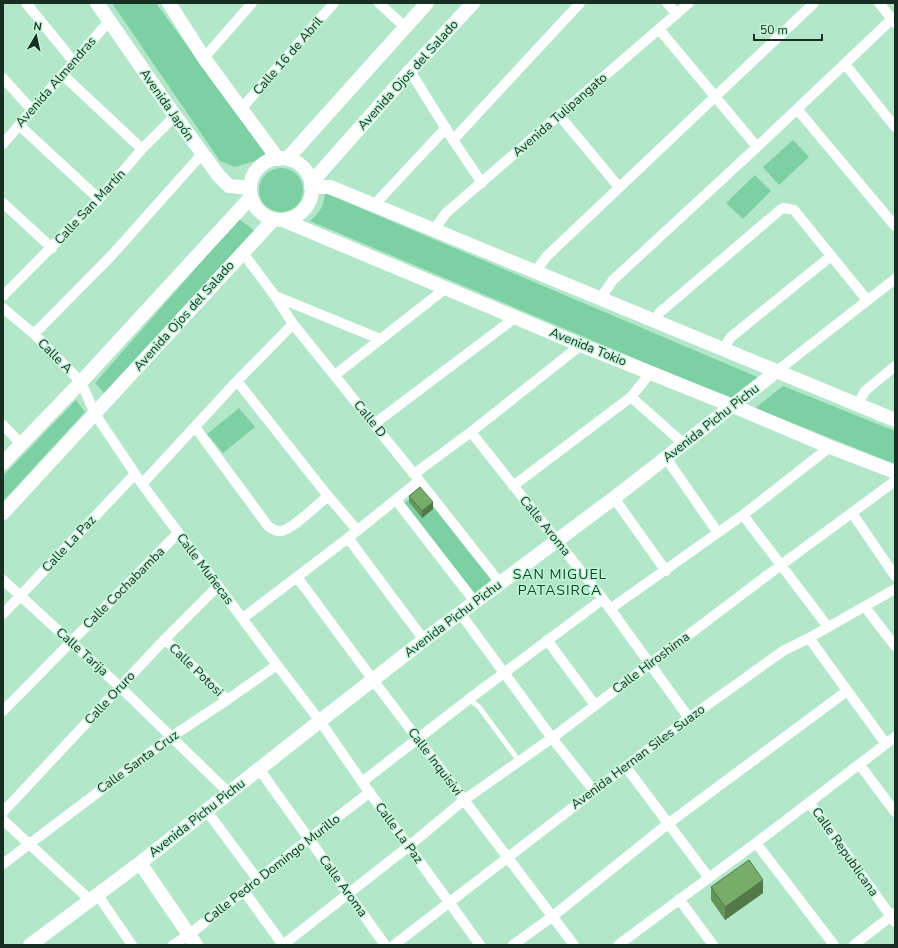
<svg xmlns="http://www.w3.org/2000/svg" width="898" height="948" font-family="'Nunito Sans',sans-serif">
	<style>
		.green { fill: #7dd0a3 }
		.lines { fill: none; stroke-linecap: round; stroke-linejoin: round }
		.lane { stroke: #fff; stroke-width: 5 }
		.street { stroke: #fff; stroke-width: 10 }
		.secondary { stroke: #fff; stroke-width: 14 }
		.wall { fill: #669559 }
		.shaded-wall { fill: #537949 }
		.building { fill: #77ad68; stroke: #537949 }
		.labels { text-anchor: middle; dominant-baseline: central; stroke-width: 3; stroke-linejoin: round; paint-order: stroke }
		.street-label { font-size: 13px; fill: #192e23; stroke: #c0f5d6 }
		.neighbourhood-label { font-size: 14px; letter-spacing: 1px; fill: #0d4129; stroke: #c0f5d6 }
	</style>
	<rect width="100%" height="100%" fill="#b3e7c9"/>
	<path class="green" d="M112 3H156L268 157 235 167 220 161Z
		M793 140 809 157 779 185 763 167Z
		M259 190a22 22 0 1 1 44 0a22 22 0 1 1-44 0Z
		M755 175 771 191 743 219 726 203Z
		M325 193 762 379 736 401 310 221C320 213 324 205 325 193Z
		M239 219 255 231 105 394 95 383Z
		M783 386 895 431V464L755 408Z
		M76 400 85 412 3 501V476Z
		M239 408 255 427 223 453 207 434Z
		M422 489 493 578 474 594 403 504Z"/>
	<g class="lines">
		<path class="lane" d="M469 699 479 707 519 761"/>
		<path class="street" d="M26 3 74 62
			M379 3 405 27
			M667 3 677 14
			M879 3 895 23
			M659 29 757 147
			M204 58 252 3
			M845 64 895 127
			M410 71 453 140 482 183
			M63 75 142 149
			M3 78 32 110
			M241 109 334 3
			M797 109 895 226
			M559 115 619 187
			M19 125 99 199
			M453 140 580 3
			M3 144 109 21
			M3 203 52 248
			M374 205 446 128
			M434 230 446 213 689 3
			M243 253 275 296 293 324 414 474 500 583
			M535 272 547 256 814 3
			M3 296 99 199 142 149 175 116
			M275 296 380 339
			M600 299 613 280 757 147 892 19
			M3 308 34 334 81 382 95 414 142 484 277 665 320 721 362 782 480 945
			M655 321 660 312 665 308 780 210 784 208 794 210 867 300
			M34 334 112 255 202 154
			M723 349 731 337 831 256
			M777 371 895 279
			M335 375 446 288
			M237 381 328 496 357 530
			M631 397 684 444
			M858 404 865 391 895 366
			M374 424 516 317
			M3 425 21 444
			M195 427 268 526C272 529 275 531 280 531 291 531 318 504 328 496
			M471 432 603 599 689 718
			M666 458 718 533
			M414 474 471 432 581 345
			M142 484 237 381 293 324
			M513 486 631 397 651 372
			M614 498 666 571
			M396 500 475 602
			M852 513 895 576
			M743 515 828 627
			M348 538 424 640
			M297 577 373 680 574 945
			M3 580 120 687 229 793
			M865 607 895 646
			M610 609 743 515 830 447
			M460 613 552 738 594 791
			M3 614 135 474
			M243 618 348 538 419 481
			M809 638 886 744
			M165 639 227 700
			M547 640 595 705
			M3 711 178 533
			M860 765 895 812
			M626 767 709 878
			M259 769 385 945
			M362 782 469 699 603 599
			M809 802 895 922
			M206 810 258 880
			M3 812 165 639 218 586
			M3 820 90 900
			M756 843 834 945
			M3 864 171 737 227 700 277 665
			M244 891 283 945
			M97 894 132 945
			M679 899 713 945
			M173 945 190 934 309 839 370 792
			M283 945 409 846 464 800 552 738 781 565 895 481
			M394 945 689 718 783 651 809 638 895 589
			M513 945 553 916 669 823 847 691
			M618 945 756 843 895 737
			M854 945 895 913"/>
		<path class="secondary" d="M97 3 175 116 219 176 229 186 250 188
			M169 3 204 58 278 159
			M250 189a31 31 0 1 1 62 0a31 31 0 1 1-62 0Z
			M287 159 427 3
			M311 183 410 71 473 3
			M311 187H330L895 420
			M283 220 581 345 733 406 830 447 895 472
			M3 463 81 382 251 197
			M3 513 274 219
			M140 863 196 945
			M30 945 140 863 320 721 424 640 614 498 777 371"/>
	</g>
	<path class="wall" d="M409 496 433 509 422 518 409 502Z
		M711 887 763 893 725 920 711 900Z"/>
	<path class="shaded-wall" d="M433 502V509L422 518V511Z
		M763 880V893L725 920V907Z"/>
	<path class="building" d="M420 487 433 502 422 511 409 496Z
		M749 860 763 880 725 907 711 887Z"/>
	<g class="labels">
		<g class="street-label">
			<text transform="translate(288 56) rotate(-49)">Calle 16 de Abril</text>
			<text transform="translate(408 75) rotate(-48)">Avenida Ojos del Salado</text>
			<text transform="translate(56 82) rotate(-49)">Avenida Almendras</text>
			<text transform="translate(167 105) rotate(55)">Avenida Japón</text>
			<text transform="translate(560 115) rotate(-41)">Avenida Tulipangato</text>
			<text transform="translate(90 207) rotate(-47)">Calle San Martín</text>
			<text transform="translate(184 316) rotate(-48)">Avenida Ojos del Salado</text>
			<text transform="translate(588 347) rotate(22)">Avenida Tokio</text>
			<text transform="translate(55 356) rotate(45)">Calle A</text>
			<text transform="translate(370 419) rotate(51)">Calle D</text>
			<text transform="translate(711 423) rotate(-38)">Avenida Pichu Pichu</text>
			<text transform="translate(545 526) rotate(51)">Calle Aroma</text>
			<text transform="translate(69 544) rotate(-47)">Calle La Paz</text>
			<text transform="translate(205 569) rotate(53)">Calle Muñecas</text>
			<text transform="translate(124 588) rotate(-45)">Calle Cochabamba</text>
			<text transform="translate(453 619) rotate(-37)">Avenida Pichu Pichu</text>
			<text transform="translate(82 652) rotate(42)">Calle Tarija</text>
			<text transform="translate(651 663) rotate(-37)">Calle Hiroshima</text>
			<text transform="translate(196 670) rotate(44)">Calle Potosi</text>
			<text transform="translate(110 698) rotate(-47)">Calle Oruro</text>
			<text transform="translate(638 757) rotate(-37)">Avenida Hernan Siles Suazo</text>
			<text transform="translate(138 762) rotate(-36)">Calle Santa Cruz</text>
			<text transform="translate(435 762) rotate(53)">Calle Inquisivi</text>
			<text transform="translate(197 818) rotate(-38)">Avenida Pichu Pichu</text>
			<text transform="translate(399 833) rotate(54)">Calle La Paz</text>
			<text transform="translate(845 852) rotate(55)">Calle Republicana</text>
			<text transform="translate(272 869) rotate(-38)">Calle Pedro Domingo Murillo</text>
			<text transform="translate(343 886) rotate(54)">Calle Aroma</text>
		</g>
		<g class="neighbourhood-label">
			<text x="560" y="574">SAN MIGUEL<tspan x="560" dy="16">PATASIRCA</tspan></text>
		</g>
	</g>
	<rect width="898" height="948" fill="none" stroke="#192e23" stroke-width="8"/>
	<g transform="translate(36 36) rotate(9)" stroke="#c0f5d6" stroke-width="3" paint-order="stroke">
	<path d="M0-3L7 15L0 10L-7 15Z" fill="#192e23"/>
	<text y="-6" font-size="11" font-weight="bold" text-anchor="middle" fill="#192e23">N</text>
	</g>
	<path d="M754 34v6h68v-6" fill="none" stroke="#192e23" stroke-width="2"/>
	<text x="760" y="34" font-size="12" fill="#192e23" stroke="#c0f5d6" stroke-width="3" paint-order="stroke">50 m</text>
</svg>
